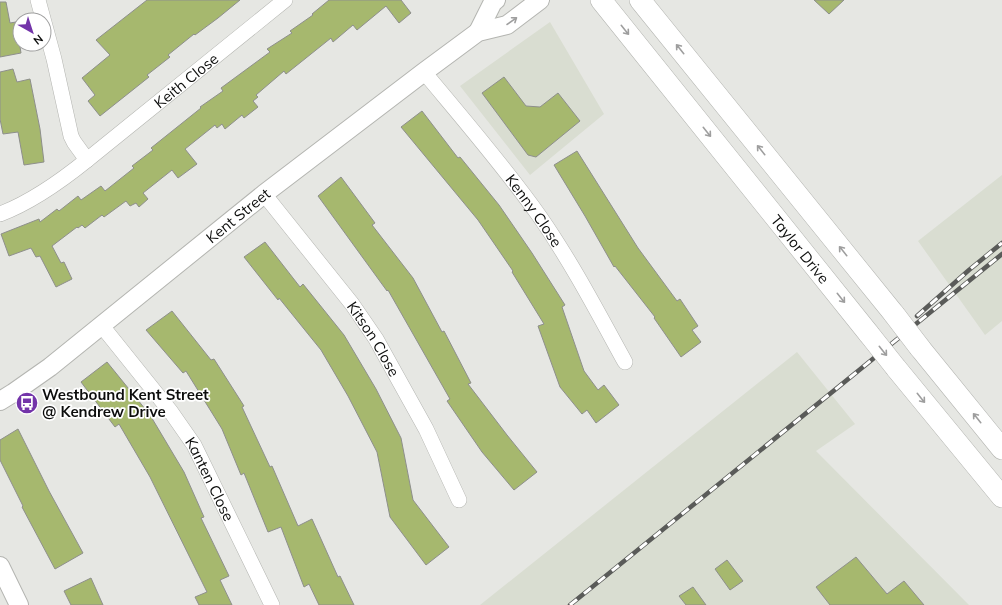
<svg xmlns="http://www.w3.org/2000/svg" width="1002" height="605" font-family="Mulish,sans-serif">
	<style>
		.built { fill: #d9ddd1 }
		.building { fill: #a6b86e; stroke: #8e8f8c }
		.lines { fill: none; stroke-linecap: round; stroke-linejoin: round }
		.minor-casing { stroke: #b4b5b1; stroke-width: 16 }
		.tertiary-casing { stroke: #b4b5b1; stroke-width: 20 }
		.secondary-casing { stroke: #b4b5b1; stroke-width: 22 }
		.minor { stroke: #fff; stroke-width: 15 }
		.tertiary { stroke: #fff; stroke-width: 18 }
		.secondary { stroke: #fff; stroke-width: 21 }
		.rail-casing { stroke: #5a5b59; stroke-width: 4.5 }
		.rail { stroke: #fff; stroke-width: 3; stroke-dasharray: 9; stroke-linecap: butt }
		.secondary-bridge-casing { stroke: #b4b5b1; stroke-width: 22; stroke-linecap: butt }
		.secondary-bridge { stroke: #fff; stroke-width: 21 }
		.oneway { stroke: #9e9e9e }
		.labels { text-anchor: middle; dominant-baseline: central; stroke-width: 3.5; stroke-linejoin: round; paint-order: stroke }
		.street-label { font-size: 15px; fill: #0c0d0c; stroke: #fff }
		.poi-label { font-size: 15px; font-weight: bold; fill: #0c0d0c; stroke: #fff; text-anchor: start }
	</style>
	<rect width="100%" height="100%" fill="#e6e7e3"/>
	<path class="built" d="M550 22 604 114 530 175 460 86Z
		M1002 175V321L985 335 918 241Z
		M797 352 855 424 816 451 969 605H480Z"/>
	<path class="building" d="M147 0H240L218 18 195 35 194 34 168 55 170 57 147 75 149 77 100 116 88 101 95 95 82 78 110 55 96 40Z
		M329 0H401L411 13 399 23 386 6 357 30 353 25 333 42 331 38 286 74 284 71 256 95 258 97 253 101 258 107 244 118 242 115 225 129 222 124 217 128 215 125 185 149 197 164 178 178 172 170 143 193 148 199 139 207 136 203 130 206 126 201 104 217 102 215 85 228 82 225 78 228 77 227 52 246 61 263 64 262 72 279 56 287 40 256 36 257 31 248 9 256 1 234 39 219 40 222 57 209 59 211 78 196 81 200 101 186 105 191 134 168 132 166 153 150 151 148 201 108 200 107 223 91 221 88 270 52 267 49 292 33 290 31 313 15 312 14Z
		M814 0H844L829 14Z
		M0 2H6L10 23 16 22 21 53 0 57Z
		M13 69 17 82 30 79 40 129 44 162 24 165 18 132 3 134 0 119V72Z
		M504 77 526 106 540 107 558 93 580 121 536 157 528 155 482 93Z
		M422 111 458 158 460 157 499 205 532 253 565 305 562 307 584 371 598 390 604 385 619 405 596 423 587 410 582 414 560 387 538 326 544 324 512 272 513 271 478 220 401 127Z
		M577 151 638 248 677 301 680 299 698 326 692 330 701 342 681 357 654 318 655 317 615 266 614 267 585 216 554 165Z
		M341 177 375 223 372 225 413 278 442 332 444 331 471 383 468 384 507 435 537 472 514 490 482 452 447 401 450 399 388 290 387 291 318 196Z
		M265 242 300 287 303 284 344 335 376 389 401 438 413 500 449 547 426 565 390 517 377 452 348 396 321 350 279 298 278 300 244 257Z
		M172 311 211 360 214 359 244 406 242 407 270 467 272 466 298 526 312 519 338 577 340 576 354 605H319L309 584 304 587 281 527 268 532 244 473 241 475 222 429 186 371 183 373 146 330Z
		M107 362 150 415 184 472 204 517 201 518 229 576 220 580 232 605H199L195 597 207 592 150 477 119 424 115 427 81 382Z
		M18 429 49 491 83 553 55 569 22 507 23 506 0 460V440Z
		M856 557 887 594 904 581 924 605H830L816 587Z
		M727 560 743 581 730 590 715 569Z
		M91 578 103 605H71L64 591Z
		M693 587 706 605H686L679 596Z"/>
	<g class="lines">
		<g class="minor-casing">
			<g id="minor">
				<path id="s1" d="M38 0 54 59 71 136 74 142 87 160 285 0"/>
				<path id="s2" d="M424 72C463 119 504 166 540 217 572 263 598 313 625 362"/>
				<path id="s3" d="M264 194 352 304 376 339 426 429 459 500"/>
				<path d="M0 214C32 202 61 181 87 160"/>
				<path id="s4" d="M102 326 171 412 194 445 272 605"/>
			</g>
		</g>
		<g class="tertiary-casing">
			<g id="tertiary">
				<path d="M478 32 493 2 496 0"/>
				<path id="s5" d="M0 401 13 393 50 367 264 194 424 72 478 32 507 25 540 0"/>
				<path d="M0 566 19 605"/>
			</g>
		</g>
		<g class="secondary-casing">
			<g id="secondary">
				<path id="s6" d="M601 0 869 334"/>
				<path d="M640 0 894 314"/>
				<path d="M920 348 1002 449"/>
				<path d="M896 368 1002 497"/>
			</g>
		</g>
		<use href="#minor" class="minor"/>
		<use href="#tertiary" class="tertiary"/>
		<use href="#secondary" class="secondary"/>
		<g class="rail-casing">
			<path id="rail" d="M917 316 969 270 1002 243
				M570 605 1002 254"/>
		</g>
		<use href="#rail" class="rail"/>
		<g class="secondary-bridge-casing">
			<path id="secondary-bridge" d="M894 314 920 348
				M869 334 896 368"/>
		</g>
		<use href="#secondary-bridge" class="secondary-bridge"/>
	</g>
	<defs><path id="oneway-shaft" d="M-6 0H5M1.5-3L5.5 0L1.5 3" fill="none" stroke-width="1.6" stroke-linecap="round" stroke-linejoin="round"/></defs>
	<g class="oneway">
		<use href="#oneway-shaft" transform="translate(512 21) rotate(-35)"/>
		<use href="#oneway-shaft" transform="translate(625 30) rotate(51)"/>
		<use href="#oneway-shaft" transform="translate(680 49) rotate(-129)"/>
		<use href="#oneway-shaft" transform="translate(707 132) rotate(51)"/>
		<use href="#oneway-shaft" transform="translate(761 150) rotate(-129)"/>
		<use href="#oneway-shaft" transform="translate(843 251) rotate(-129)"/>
		<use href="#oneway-shaft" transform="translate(841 298) rotate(51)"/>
		<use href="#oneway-shaft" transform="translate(883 351) rotate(51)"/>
		<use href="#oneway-shaft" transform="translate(921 398) rotate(51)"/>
		<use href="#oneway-shaft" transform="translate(977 418) rotate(-129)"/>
	</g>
	<defs>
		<g id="bus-disc" transform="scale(1.15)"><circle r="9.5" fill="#7334a9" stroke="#fff"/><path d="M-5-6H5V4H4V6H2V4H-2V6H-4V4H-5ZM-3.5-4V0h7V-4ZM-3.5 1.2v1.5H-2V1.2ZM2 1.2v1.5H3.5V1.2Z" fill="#fff"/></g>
	</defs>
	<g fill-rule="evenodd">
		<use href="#bus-disc" x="27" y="403"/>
	</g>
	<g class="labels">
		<g class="street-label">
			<text stroke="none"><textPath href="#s1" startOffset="296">Keith Close</textPath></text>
			<text stroke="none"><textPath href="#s2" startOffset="177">Kenny Close</textPath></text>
			<text stroke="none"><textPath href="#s5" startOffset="302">Kent Street</textPath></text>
			<text stroke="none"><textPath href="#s6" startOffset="319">Taylor Drive</textPath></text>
			<text stroke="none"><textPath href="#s3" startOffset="182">Kitson Close</textPath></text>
			<text stroke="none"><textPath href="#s4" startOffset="188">Kanten Close</textPath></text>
		</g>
		<g class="poi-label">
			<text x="42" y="394">Westbound Kent Street<tspan x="42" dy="17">@ Kendrew Drive</tspan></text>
		</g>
	</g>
	<g transform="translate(32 32) rotate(141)"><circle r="19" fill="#ffffff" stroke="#9e9e9e"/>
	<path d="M0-3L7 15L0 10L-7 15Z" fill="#7334a9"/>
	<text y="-6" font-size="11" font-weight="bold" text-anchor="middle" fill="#0c0d0c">N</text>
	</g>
</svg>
